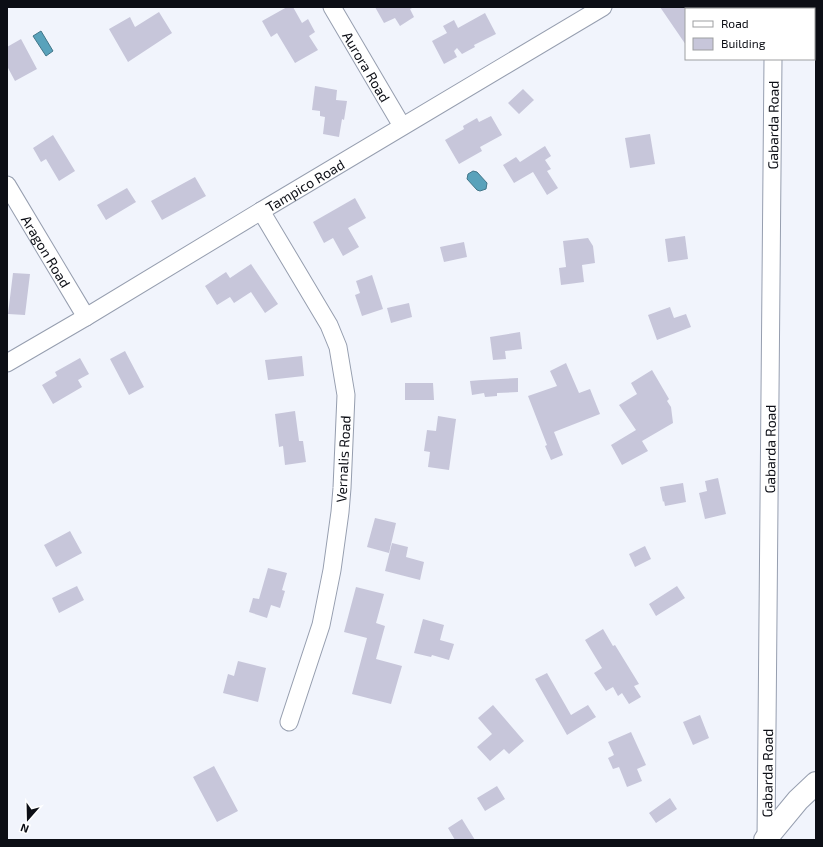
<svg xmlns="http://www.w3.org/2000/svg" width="823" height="847" font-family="'Exo 2',sans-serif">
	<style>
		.water { fill: #59a2bb; stroke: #427689 }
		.building { fill: #c7c6da }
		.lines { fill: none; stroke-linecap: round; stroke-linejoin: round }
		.minor-casing { stroke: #969eaf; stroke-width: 19 }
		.tertiary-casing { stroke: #969eaf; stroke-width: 24 }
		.minor { stroke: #fff; stroke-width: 17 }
		.tertiary { stroke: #fff; stroke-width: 22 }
		.labels { text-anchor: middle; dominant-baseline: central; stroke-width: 4; stroke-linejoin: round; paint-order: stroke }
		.street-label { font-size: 14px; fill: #0c0e15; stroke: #fff }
	</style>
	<rect width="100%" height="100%" fill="#f1f4fc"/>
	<path class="water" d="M41 31 53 51 46 56 33 36Z
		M473 171 477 172 487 183 486 189 480 191 477 190 467 179 468 174Z"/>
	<path class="building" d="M287 7H293L302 23 308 19 315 32 309 36 318 50 295 63 277 33 271 37 262 21Z
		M375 7H414L410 9 414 17 400 26 395 18 384 23Z
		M660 7H686V45Z
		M159 12 172 33 128 62 109 29 130 17 135 27Z
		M485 13 496 34 474 45 475 47 462 54 457 48 454 51 457 57 444 64 432 41 447 33 443 26 454 20 458 28Z
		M21 39 37 69 15 81 7 66V47Z
		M315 86 337 90 336 100 347 101 344 120 342 119 339 137 323 134 325 117 320 116V111L312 110Z
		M523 89 534 100 519 114 508 103Z
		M491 116 502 135 480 147 482 151 459 164 445 140 464 129 463 126 477 118 479 122Z
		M650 134 655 164 630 168 625 138Z
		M53 135 75 171 59 181 46 159 41 162 33 148Z
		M545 146 551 156 545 160 551 169 547 171 558 188 547 195 533 172 514 183 503 165 516 157 520 162Z
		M195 177 206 196 162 220 151 201Z
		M127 188 136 202 106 220 97 205Z
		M355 198 366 218 348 228 359 247 343 256 333 238 324 243 313 222Z
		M685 236 688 259 668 262 665 239Z
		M588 238 593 246 595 263 582 265 584 282 561 285 559 268 566 267 563 241Z
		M464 242 467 257 444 262 440 247Z
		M251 264 278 304 265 313 251 292 234 303 230 297 217 305 205 286 226 272 230 278Z
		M13 273 30 274 25 315 8 314Z
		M372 275 383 309 362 316 355 295 360 293 356 281Z
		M409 303 412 317 391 323 387 308Z
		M670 307 674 318 686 314 691 327 657 340 648 315Z
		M520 332 522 349 505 351 506 359 493 360 490 337Z
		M125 351 144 387 129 395 110 359Z
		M302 356 304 376 268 380 265 360Z
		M80 358 89 374 78 380 82 387 53 404 42 385 57 376 55 372Z
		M566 363 579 393 590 389 600 414 554 432 563 455 551 460 545 446 547 445 528 396 557 386 550 371Z
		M652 370 669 399 667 401 671 407 673 423 642 441 648 451 622 465 611 445 636 430 619 405 637 394 631 383Z
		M518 378V392L497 393V396L485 397 484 393 472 395 470 381 482 380Z
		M405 383H433L434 400H405Z
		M295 411 299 441H303L306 462 285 465 283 446 279 447 275 414Z
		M438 416 456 419 449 470 428 467 430 452 424 451 427 430 436 431Z
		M718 478 726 514 705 519 699 493 707 491 705 481Z
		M683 483 686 502 665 506 664 501 663 502 660 487Z
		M375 518 396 523 389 553 367 547Z
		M70 531 82 553 56 567 44 545Z
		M392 543 408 547 406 557 424 562 420 580 385 571Z
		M645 546 651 559 635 567 629 554Z
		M268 568 287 573 282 590 285 591 280 608 271 605 267 618 249 612 253 598 259 599Z
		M77 586 84 600 59 613 52 598Z
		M677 586 685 598 656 616 649 604Z
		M356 587 384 594 376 623 385 626 376 659 402 666 391 704 352 694 367 638 344 632Z
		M423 619 444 625 440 640 454 644 449 660 432 655 431 657 414 653Z
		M603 629 613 646 615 645 639 684 634 686 641 697 629 704 622 693 618 696 613 687 606 691 594 673 602 668 585 640Z
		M238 661 266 668 258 702 223 693 228 674 234 676Z
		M547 673 571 715 588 705 596 717 567 735 535 679Z
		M493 705 524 741 509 754 504 749 490 761 477 747 492 734 478 718Z
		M700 715 709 738 693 745 683 722Z
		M631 732 646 765 637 769 642 781 627 787 619 767 613 769 608 758 614 755 608 742Z
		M214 766 238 811 217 822 193 777Z
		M497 786 505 799 485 811 477 798Z
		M670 798 677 809 656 823 649 813Z
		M462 819 475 840H455L448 828Z"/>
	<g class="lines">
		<g class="minor-casing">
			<g id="minor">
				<path id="s1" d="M332 7 402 126"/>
				<path d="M774 9V7"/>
				<path id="s2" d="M7 185 86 317"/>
				<path d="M261 211 329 325 338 347 346 395 342 488 340 512 332 570 321 625 289 722"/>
				<path id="s3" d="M7 363 86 317 261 211 603 7"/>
				<path id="s4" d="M766 839 773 59"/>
			</g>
		</g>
		<g class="tertiary-casing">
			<path id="tertiary" d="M765 840 798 800 816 783"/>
		</g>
		<use href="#minor" class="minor"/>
		<use href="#tertiary" class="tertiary"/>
	</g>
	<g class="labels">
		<g class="street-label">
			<text stroke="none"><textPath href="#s1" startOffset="69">Aurora Road</textPath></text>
			<text stroke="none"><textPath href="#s4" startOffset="714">Gabarda Road</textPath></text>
			<text stroke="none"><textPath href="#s3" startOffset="347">Tampico Road</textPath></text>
			<text stroke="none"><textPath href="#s2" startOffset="77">Aragon Road</textPath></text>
			<text stroke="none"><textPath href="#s4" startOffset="390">Gabarda Road</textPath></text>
			<text transform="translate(343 459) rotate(-87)">Vernalis Road</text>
			<text stroke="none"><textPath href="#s4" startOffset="66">Gabarda Road</textPath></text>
		</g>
	</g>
	<rect width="823" height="847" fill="none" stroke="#0c0e15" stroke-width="16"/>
	<rect x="685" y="8" width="130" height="52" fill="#ffffff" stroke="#9e9fa1"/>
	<rect x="693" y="21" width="20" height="6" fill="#ffffff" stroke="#9e9fa1"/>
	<text x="721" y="28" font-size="12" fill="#0c0e15">Road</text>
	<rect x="693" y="38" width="20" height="12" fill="#c7c6da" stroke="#9e9fa1"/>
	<text x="721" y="48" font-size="12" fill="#0c0e15">Building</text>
	<g transform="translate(28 819) rotate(200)" stroke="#ffffff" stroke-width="3" paint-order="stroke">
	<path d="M0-3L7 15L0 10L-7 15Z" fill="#0c0e15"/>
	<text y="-6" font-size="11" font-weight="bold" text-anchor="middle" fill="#0c0e15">N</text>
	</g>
</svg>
